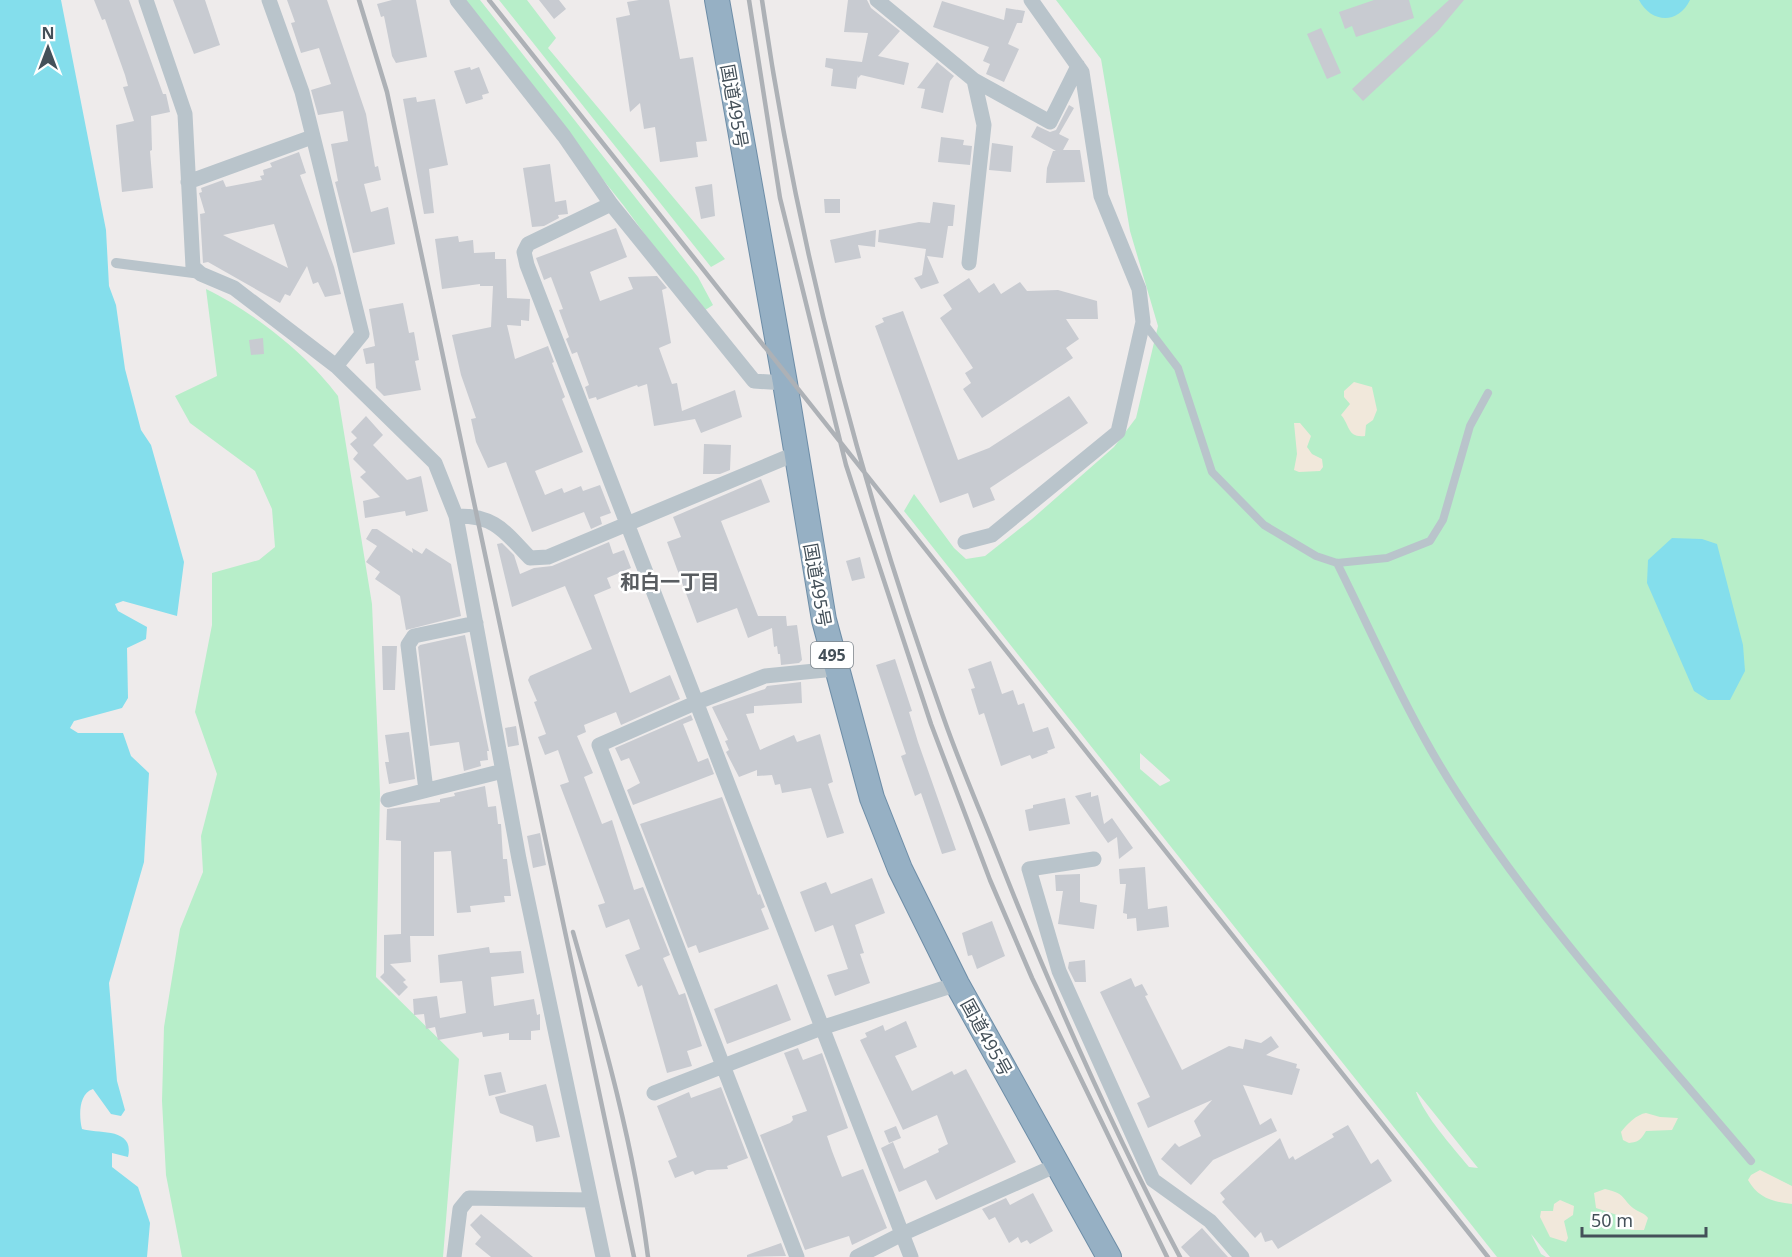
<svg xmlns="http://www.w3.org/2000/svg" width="1792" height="1257" font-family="'Noto Sans','Noto Sans JP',sans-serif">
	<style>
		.green { fill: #b7eec9; fill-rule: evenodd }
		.sand { fill: #f1e8db }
		.water { fill: #84deec }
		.building { fill: #c8cbd1; fill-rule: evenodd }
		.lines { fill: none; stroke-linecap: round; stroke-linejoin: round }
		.trunk-casing { stroke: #6d8da7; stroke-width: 26 }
		.service { stroke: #b9c4cb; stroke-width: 8 }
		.pedestrian { stroke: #b9c4cb; stroke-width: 10 }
		.minor { stroke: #b9c4cb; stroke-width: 15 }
		.trunk { stroke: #96b0c4; stroke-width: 24 }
		.rail { stroke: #adb1b6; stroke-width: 4.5 }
		.labels { text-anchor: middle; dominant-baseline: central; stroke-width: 5; stroke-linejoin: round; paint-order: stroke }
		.shield { fill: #fff; stroke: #7c848b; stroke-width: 1.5 }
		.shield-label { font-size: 16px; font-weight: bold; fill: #445059 }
		.street-label { font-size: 18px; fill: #445059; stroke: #fff }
		.neighbourhood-label { font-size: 20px; font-weight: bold; fill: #585c60; stroke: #fff }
	</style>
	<rect width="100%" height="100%" fill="#eeebeb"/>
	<path class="green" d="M460 0H480L698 277 713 305 702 312 624 206Z
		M499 0H527L556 38 548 48 725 259 711 267Z
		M1056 0H1792V1257H1550L1531 1234 1541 1254 1546 1257H1497L904 511 914 494 954 548 966 559 985 556 1032 519 1114 447 1136 418 1158 326 1130 231 1101 59ZM1140 753 1170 780V781L1160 786 1140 769ZM1416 1092H1417L1478 1168 1469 1167C1452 1146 1425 1117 1416 1092Z
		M206 289C252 311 308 355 338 396L372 604 380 793 376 977 459 1059 443 1257H182L166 1175 162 1101 164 1027 180 929 203 872 201 836 217 774 195 712 212 625V573L259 560 275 547 272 509 255 471 190 423 175 396 217 376Z"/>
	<path class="sand" d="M1354 382 1372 387 1377 410 1373 420 1366 425 1365 436C1347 438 1350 425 1341 415L1350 404 1344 397V391Z
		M1294 423H1300L1311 436 1307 447 1312 454 1322 459 1323 467 1320 471 1299 472 1294 470 1297 454Z
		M1646 1113 1660 1117 1678 1118 1672 1130 1646 1131C1641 1140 1638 1142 1629 1143L1623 1140 1621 1132C1626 1125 1637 1114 1646 1113Z
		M1760 1170 1792 1186V1204C1773 1202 1758 1198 1748 1180L1751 1175Z
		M1605 1189C1628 1194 1621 1200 1636 1210 1641 1213 1644 1213 1648 1218L1644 1230H1631L1620 1216 1596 1208 1594 1193Z
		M1560 1200 1574 1206 1573 1215 1564 1221 1568 1238 1566 1242 1550 1237 1540 1217 1541 1211H1553L1554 1204Z"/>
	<path class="water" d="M0 0H61L106 230 109 286 116 305 125 369 141 430 151 445 184 562 177 616 123 601 115 604 118 611 147 627 146 639 127 648 128 698 122 708 74 721 70 728 78 733H123L131 756 149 773 144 862 109 983 117 1081 125 1110 121 1116 111 1114 93 1089C78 1094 79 1117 82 1129 98 1134 135 1127 128 1157L112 1153V1167L138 1187 150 1223 147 1257H0Z
		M1639 0H1690C1678 25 1651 23 1639 0Z
		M1672 538 1702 539 1717 544 1743 645 1745 671 1730 700H1708L1694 691 1647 583 1648 560Z"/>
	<path class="building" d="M94 0H129L163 94H166L170 112 151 116 152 150 150 151 153 188 122 192 116 125 134 121 123 87 128 86 125 75 105 19 102 20Z
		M173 0H205L220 45 194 54Z
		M287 0H327L366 114 375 167 378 166 381 180 364 184 371 212 388 207 395 244 353 253 335 182 338 181 331 144 348 141 343 111 318 115 311 90 331 84 319 48 301 53 291 23 295 22Z
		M392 0H416L427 57 396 63 392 56 384 16 381 17 377 4Z
		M539 0H559L566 9 554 19Z
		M639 0H669L680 59 693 57 707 141 696 142 698 157 660 162 655 127 644 129 640 103 630 112 616 18 630 15 627 2Z
		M848 0H867L871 8 900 31 878 56 909 63 904 85 861 75 858 78V75L856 89 831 86 833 69 825 67 826 58 862 62 868 33 844 32Z
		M1374 0H1409L1414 18 1356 37 1352 26 1345 29 1339 12Z
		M1449 0H1464L1438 31 1363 101 1352 89Z
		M942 1 1004 20 1006 8 1025 11 1022 23H1017L1008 44 1019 49 1004 82 986 74 990 64 983 61 989 47 933 27Z
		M1321 28 1341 73 1327 79 1307 34Z
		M937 62 954 76 950 81 943 113 921 108 925 89 917 88Z
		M470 67 471 70 479 67 489 93 482 95 483 99 466 104 454 71Z
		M416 97 417 102 435 99 448 165 429 169 434 213 424 214 403 99Z
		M1069 105 1074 108 1059 134 1069 139 1063 150H1080L1085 182 1046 183 1047 168 1053 151H1056L1031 137 1037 126 1050 132 1056 130Z
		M941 137 964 140 963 145 972 146 970 165 938 162Z
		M992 143 1013 146 1011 172 989 170Z
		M299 152 306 173 300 175 334 267 341 294 325 297 318 282 313 284 307 266 290 296 285 294 280 303 208 262 203 263 200 214 205 213 199 193 202 192 201 188 223 180 226 187 262 180 260 176 264 175 263 170 272 167 270 163ZM274 224 288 268 223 235Z
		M550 164 555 202 566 200 568 214 558 215 559 218 544 226 532 227 523 168Z
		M712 184 715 216 701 219 695 187Z
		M824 199H840V213H825Z
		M933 202 955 205 953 226H948L943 258 927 256 939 283 921 289 914 278 922 275 926 249 878 242 879 230 919 222 930 223Z
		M616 228 627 257 590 272 600 301 633 289 628 277 657 276 667 288 662 290 671 343 659 348 672 384 677 383 682 411 735 390 742 417 701 433 695 419 654 426 647 384 638 387 637 385 597 400 596 397 589 399 585 387 589 385 577 352 572 354 566 339 569 337 559 310 563 309 551 277 544 280 536 258Z
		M876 230 875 247 858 245 861 258 835 263 830 240Z
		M458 236 459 242 473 240 474 253 495 252V259H506L507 298 530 299 529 321 521 320V326L507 325 515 359 548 346 554 362 552 363 565 397 562 399 583 452 535 471 545 495 562 488 564 493 581 486 583 491 600 485 611 513 600 517 602 524 591 529 584 512 532 532 506 462 488 468 476 442 471 419 476 418 461 375 452 335 491 327 493 286H480V284L442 289 435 239Z
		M969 278 979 293 994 283 1001 294 1020 282 1027 291 1058 290 1097 301 1098 319H1066L1079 339 1066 348 1073 358 982 418 963 389 971 383 965 373 973 368 940 318 952 309 943 295Z
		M403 303 409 333 414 332 419 360 415 361 421 390 384 396 376 388 374 363 366 364 363 349 375 346 369 309Z
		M903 311 958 460 989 448 1069 396 1088 423 990 488 995 500 973 508 968 493 940 503 875 326 884 322 882 318Z
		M263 338 264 354 251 355 249 340Z
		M366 416 383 435 373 445 407 480 421 476 428 511 406 516 405 511 365 518 363 501 380 497 360 477 366 472 353 459 358 453 350 444 357 438 351 432Z
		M704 444 731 445 730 470 720 474H703Z
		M761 479 770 502 721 521 758 616H786L787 626 797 625 802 660 799 663 781 665 780 654H778L777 646 774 647 772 628 748 638 737 608 697 623 667 542 681 537 673 517Z
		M372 529H377L413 553 412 548 422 554 426 548 451 564 461 616 406 630 400 596 375 579 380 572 366 562 377 546 366 539Z
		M609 542 613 554 624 550 631 568 607 578 611 588 594 595 630 693 670 675 680 699 621 725 616 712 584 725 586 732 577 736 593 773 584 777 602 824 612 820 634 890 643 887 670 955 663 958 679 995 685 993 702 1046 687 1051 692 1066 667 1073 642 985 638 987 625 955 640 949 629 919 606 928 598 905 605 903 560 785 569 782 558 750 545 755 538 737 546 734 534 702 537 701 528 680 530 676 592 649 565 586 512 607 497 544 502 543 514 555 520 574 534 568 552 566Z
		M860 557 865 578 852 581 846 561Z
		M465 635 489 751H487L488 760 480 761 481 766 464 771 459 742 430 746 418 647 420 645Z
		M382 646H397L395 690H383Z
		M895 659 912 711 909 712 918 742 956 850 942 854 921 793 915 796 901 756 906 754 876 665Z
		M991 661 1002 694 1013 690 1018 705 1024 703 1033 732 1048 727 1055 748 1047 751 1048 753 1032 759 1030 755 1001 766 984 713 979 715 971 689 975 688 968 669Z
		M801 682 802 703 754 706V713L746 714 760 750 794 735 797 742 820 734 833 782 828 784 844 833 827 838 811 788 782 793 780 784 775 785 772 775 757 776V770L739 777 726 752 729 750 725 741 728 740 712 707 765 689 767 686Z
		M691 715 693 720 683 724 698 762 708 758 714 774 633 805 627 790 640 783 629 758 621 761 615 748Z
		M516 726 519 745 508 747 505 728Z
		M409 732 415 779 389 784 385 762H389L385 735Z
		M485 786 488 807 496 806 498 824H501L503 859H507L511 896H504L505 902 470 906 471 912 457 913 451 851 434 852V936H410L411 962 390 964 406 980 403 982 408 987 399 996 380 977 384 973V935L401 934V841L386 840 387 809 440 802V799L455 796 454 793Z
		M1091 792V797L1098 795 1104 824 1112 818 1133 848 1119 859 1117 837 1108 843 1075 796Z
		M722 797 758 895 760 894 765 907 761 909 769 929 699 953 696 945 688 948 640 824Z
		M1065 798 1070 824 1029 831 1025 810 1033 808V805Z
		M540 833 546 865 533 868 527 836Z
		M1145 867 1148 909 1167 906 1169 927 1137 931 1136 918 1127 919V914L1123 913 1126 884H1120L1119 869Z
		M1080 874V902L1097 905 1094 929 1058 924 1063 891H1056L1055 875Z
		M872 878 885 913 855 925 864 953 860 954 870 983 835 996 827 975 848 969 833 925 815 932 800 892 826 882 831 894Z
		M992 921 1005 956 977 969 972 955 968 956 962 933Z
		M489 947 490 953 521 951 524 973 491 977 494 1006 534 999 537 1015 540 1014V1030L531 1031V1040H509V1033L483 1037 482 1032 438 1040 435 1027 426 1029 424 1014 414 1015 413 999 437 996 440 1018 466 1013 462 981 440 983 438 955Z
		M1085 960 1086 982H1075L1068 968 1069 962Z
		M1131 978 1135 987 1142 984 1148 995 1145 996 1182 1070 1229 1046 1243 1049 1245 1039 1261 1043 1271 1036 1279 1047 1266 1055 1297 1064 1296 1068 1300 1069 1292 1095 1243 1085 1260 1125 1271 1118 1277 1131 1213 1160 1191 1185 1161 1159 1175 1143 1179 1147 1201 1136 1194 1121 1212 1100 1148 1128 1137 1103 1150 1097 1100 992Z
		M777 984 791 1020 727 1044 714 1009Z
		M906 1021 917 1047 895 1056 912 1091 952 1071 954 1075 966 1069 1016 1162 936 1200 926 1180 899 1192 881 1148 893 1142 904 1169 939 1152 938 1149 948 1144 937 1115 903 1130 860 1040 867 1037 865 1033 883 1025 885 1031Z
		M798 1048 803 1060 822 1053 848 1128 827 1136 832 1151 842 1177 863 1169 887 1228 852 1245 849 1236 805 1250 760 1135 790 1123 793 1120 792 1116 807 1111 784 1053Z
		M501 1072 506 1092 489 1096 484 1075Z
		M546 1084 560 1137 536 1142 533 1126 500 1113 495 1097Z
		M721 1087 748 1158 727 1166 728 1169 707 1170 695 1175 693 1171 675 1178 668 1161 677 1157 657 1106 689 1092 691 1098Z
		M1348 1125 1371 1164 1378 1159 1392 1181 1278 1249 1272 1240 1265 1242 1261 1232 1255 1238 1222 1202 1225 1199 1220 1193 1280 1138 1289 1159 1293 1156 1295 1160 1334 1137 1332 1134Z
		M896 1126 901 1138 889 1143 884 1131Z
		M1033 1193 1053 1231 1030 1244 1027 1240 1021 1243 1018 1237 1009 1243 995 1217 989 1220 982 1209 1006 1198 1010 1205Z
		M481 1214 533 1257H491L475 1244 481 1237 470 1225Z
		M1202 1228 1228 1257H1190L1181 1247Z
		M781 1243 786 1256 747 1257V1255Z"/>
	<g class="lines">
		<g class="trunk-casing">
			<path id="trunk" d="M717 0 785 383 824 620 872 798 900 869 957 984 1109 1257"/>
		</g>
		<path class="service" d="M1143 322 1178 368 1212 472 1264 525 1316 556 1337 563 1387 558 1430 541 1443 520 1470 426 1488 393
			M1337 563C1376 641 1411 723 1459 796 1544 927 1651 1042 1751 1161"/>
		<path class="pedestrian" d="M116 263 201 274"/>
		<path class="minor" d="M146 0 185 114 193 267 201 274 234 288 336 366 435 463 456 516 519 859 603 1257
			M269 0 302 92 362 334 336 366
			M457 0 564 136 611 204 754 381 785 383
			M877 0 974 80 1050 122 1078 66
			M188 182 312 137
			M611 204 528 244 524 252 527 265 911 1257
			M969 263 984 125 974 80
			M456 516C495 515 505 532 530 558L548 557 797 453
			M965 542 992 535 1118 432 1143 322 1139 289 1101 196 1082 72 1031 0
			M426 790 408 645 414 636 476 623
			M388 800 503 771
			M1094 859 1029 869 1059 971 1153 1180 1210 1221 1242 1257
			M654 1093 824 1027 957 984
			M454 1257 460 1209 469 1198 591 1200
			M797 1257 599 745 695 703 765 676 835 669
			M857 1257 902 1234 1057 1165"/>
		<use href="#trunk" class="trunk"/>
		<path class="rail" d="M359 0 387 92 634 1257
			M489 0 1488 1257
			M749 0 780 198 846 465 931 724 990 880 1032 978 1167 1257
			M762 0C797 244 861 487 944 719 960 765 980 810 998 856 1052 993 1111 1127 1180 1257
			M573 932C604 1040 634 1146 648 1257"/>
	</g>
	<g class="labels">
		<rect class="shield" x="811" y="642" width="42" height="26" rx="4.5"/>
		<g class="shield-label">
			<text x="832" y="655">495</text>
		</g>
		<g class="street-label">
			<text transform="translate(735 106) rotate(80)">国道495号</text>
			<text transform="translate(818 585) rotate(80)">国道495号</text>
			<text transform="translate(987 1037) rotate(61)">国道495号</text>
		</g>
		<g class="neighbourhood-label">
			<text x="670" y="581">和白一丁目</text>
		</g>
	</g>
	<g transform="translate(48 48)" stroke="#ffffff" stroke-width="4.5" paint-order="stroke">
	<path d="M0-4.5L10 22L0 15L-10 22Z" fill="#445059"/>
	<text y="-9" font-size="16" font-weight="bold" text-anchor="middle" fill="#445059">N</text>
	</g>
	<path d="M1582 1227v9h124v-9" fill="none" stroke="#445059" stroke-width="3"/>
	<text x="1591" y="1227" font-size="18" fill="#445059" stroke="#ffffff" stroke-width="4.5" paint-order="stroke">50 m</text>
</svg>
